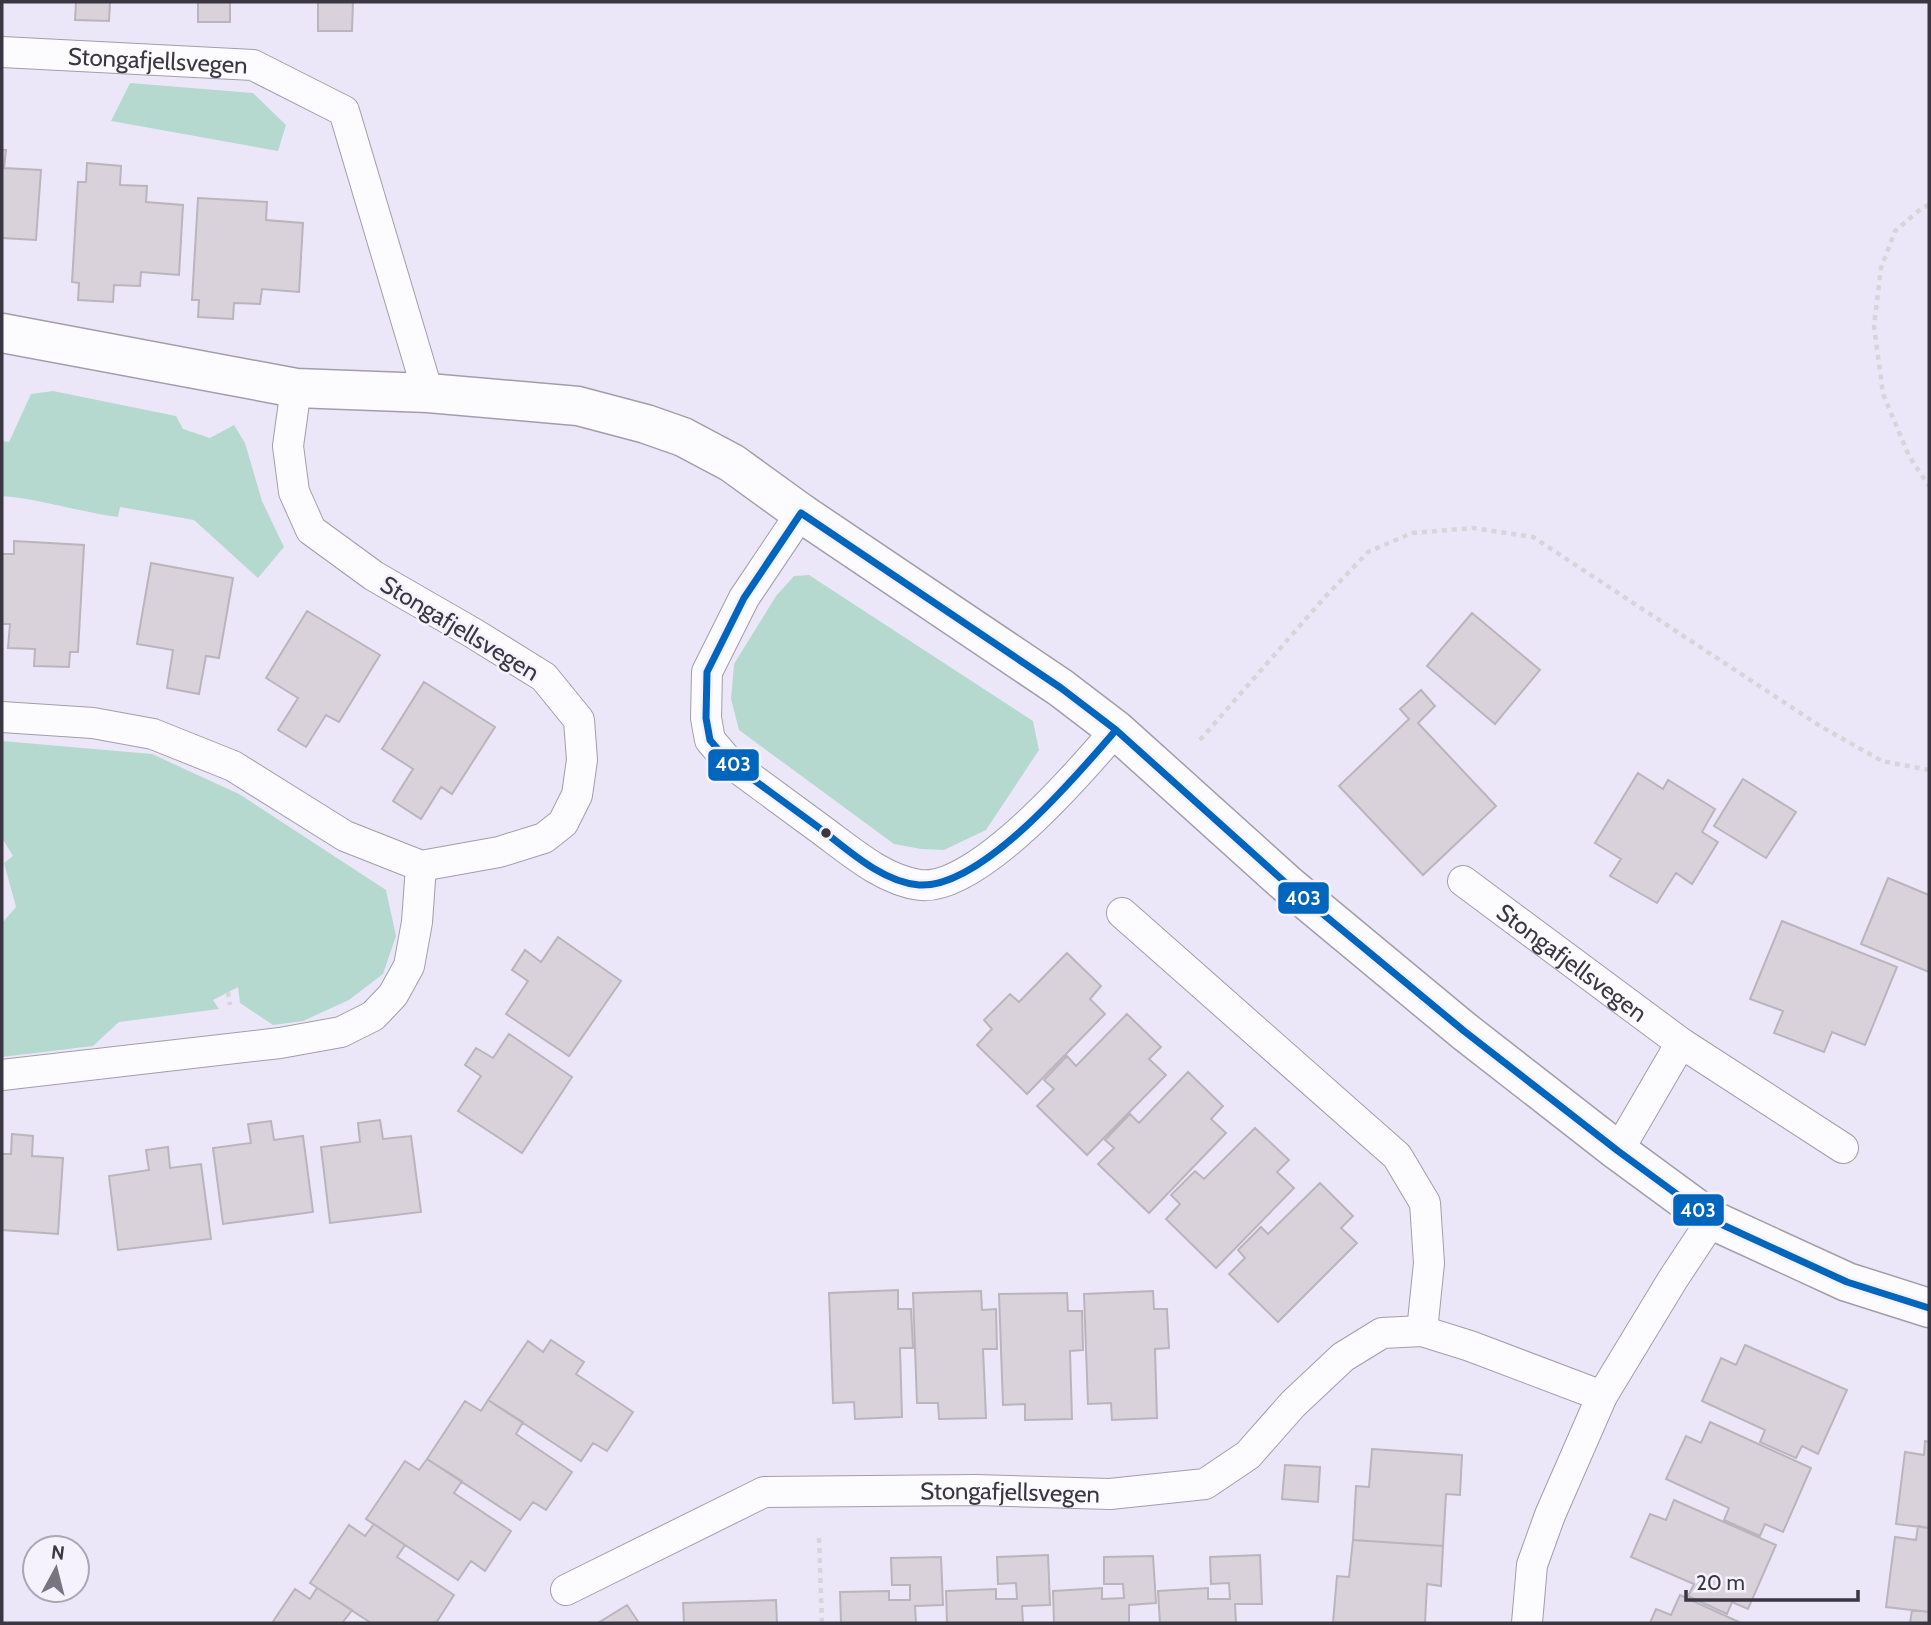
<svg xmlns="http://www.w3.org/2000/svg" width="1931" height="1625" font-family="Cabin,sans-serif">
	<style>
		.green { fill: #b6d9cf }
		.building { fill: #d9d2db; stroke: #bcb4bd; stroke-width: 2 }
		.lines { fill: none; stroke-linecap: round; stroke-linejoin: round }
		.lane-casing { stroke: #a19eaa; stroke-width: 32 }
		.street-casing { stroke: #a19eaa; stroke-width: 41 }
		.secondary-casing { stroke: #a19eaa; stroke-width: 41 }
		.path { stroke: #d6d5d9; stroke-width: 4.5; stroke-dasharray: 5 5; stroke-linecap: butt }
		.lane { stroke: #fcfbfe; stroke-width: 30 }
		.street { stroke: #fcfbfe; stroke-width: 38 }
		.secondary { stroke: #fcfbfe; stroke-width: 38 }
		.bus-1-casing { stroke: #f5f2fd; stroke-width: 12 }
		.bus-1 { stroke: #0065bd; stroke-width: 7 }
		.bus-dot { fill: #3a3642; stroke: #f5f2fd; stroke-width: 2.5 }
		.labels { text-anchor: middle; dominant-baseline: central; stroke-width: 5; stroke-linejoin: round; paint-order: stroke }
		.street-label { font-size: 24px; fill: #3a3642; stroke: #f5f2fd }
		.line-badge { stroke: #f5f2fd; stroke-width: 2.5 }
		.badge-label { font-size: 19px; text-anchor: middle; font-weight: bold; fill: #fff }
	</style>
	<rect width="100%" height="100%" fill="#ece7f8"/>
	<path class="green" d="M130 83 253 93 286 125 278 151 111 121Z
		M53 391 176 416 183 429 210 438 234 425 245 443 262 501 284 547 258 578 194 520 120 507 118 517C79 512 41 499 2 496V441L9 442 31 394Z
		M809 575 1033 721 1039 750 986 830 944 850 921 849 894 844 739 730 731 699 734 664 776 596 794 576Z
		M2 741 152 754 239 794 386 890 396 936 383 974 349 1000 303 1021 273 1025 240 1003 238 987 213 1000 219 1009 119 1022 93 1046 2 1057V923L16 907 4 863 13 856 2 838Z"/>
	<path class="building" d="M76 2H110L109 21 75 20Z
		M198 2H230V22H198Z
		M318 2H353L352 31H318Z
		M2 150H6L4 168 41 170 36 240 2 238Z
		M87 163 121 166 120 185 147 186 146 202 183 205 179 275 141 272 140 286 114 285 113 302 78 300 79 283 72 282 78 182H86Z
		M198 198 267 202 266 220 303 223 299 292 262 289 260 304 234 303 233 319 198 317 199 300H192Z
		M14 541 84 545 78 652H70L69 667 34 666 35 649 8 648 10 624H2V554H14Z
		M151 563 233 578 219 658 206 656 199 694 167 688 173 650 137 644Z
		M307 611 380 655 339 722 326 715 306 747 278 730 298 698 266 678Z
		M1472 613 1540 670 1495 724 1427 666Z
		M424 682 495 727 452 794 441 787 421 819 393 801 413 769 382 749Z
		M1421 690 1435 706 1418 723 1496 806 1423 875 1339 786 1409 719 1400 709Z
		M1638 773 1663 789 1668 780 1715 809 1702 832 1718 842 1692 884 1676 873 1657 903 1610 876 1621 859 1595 843Z
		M1743 779 1796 812 1766 858 1714 826Z
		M1888 878 1929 895V972L1861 944Z
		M1782 921 1897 967 1865 1045 1832 1032 1824 1052 1774 1033 1783 1011 1750 999Z
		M558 937 621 981 569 1056 506 1014 528 981 512 970 525 950 541 962Z
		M1067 953 1101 986 1090 999 1105 1014 1027 1094 977 1045 992 1029 984 1020 1010 994 1019 1002Z
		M1127 1014 1161 1047 1149 1059 1166 1075 1087 1155 1037 1106 1054 1089 1044 1080 1067 1056 1076 1066Z
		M509 1034 572 1077 522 1153 458 1111 481 1076 465 1065 476 1048 493 1058Z
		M1188 1072 1223 1106 1211 1119 1226 1133 1149 1213 1098 1164 1114 1148 1105 1140 1130 1114 1139 1123Z
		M380 1120 383 1139 411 1136 421 1212 330 1223 321 1147 360 1142 358 1123Z
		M271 1121 274 1140 303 1136 313 1212 223 1224 213 1148 251 1143 248 1124Z
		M1255 1128 1289 1160 1277 1172 1294 1188 1216 1268 1166 1219 1180 1204 1171 1195 1195 1171 1204 1179Z
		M12 1134 33 1136 32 1156 63 1158 58 1234 2 1230V1154H11Z
		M168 1147 170 1168 201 1164 211 1239 118 1250 109 1176 149 1170 146 1150Z
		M1320 1183 1353 1216 1341 1228 1357 1243 1278 1322 1229 1274 1245 1258 1238 1250 1261 1227 1268 1234Z
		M898 1290V1309H911L913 1348H900L902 1417 855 1419 854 1402 833 1403 829 1293Z
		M981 1291 982 1310 996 1309 997 1349H983L986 1418 939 1419 938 1403H917L913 1293Z
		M1153 1291 1154 1309H1167L1169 1348 1155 1349 1157 1418 1112 1420 1111 1403 1088 1404 1084 1294Z
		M1067 1293 1068 1311H1082L1083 1350 1070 1351 1072 1419 1025 1420V1404L1003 1405 999 1294Z
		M551 1340 584 1362 576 1374 633 1412 607 1451 593 1443 581 1461 488 1400 528 1341 543 1352Z
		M1745 1345 1847 1390 1818 1454 1802 1446 1796 1458 1760 1442 1765 1430 1702 1401 1721 1358 1736 1365Z
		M488 1400 523 1422 516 1434 572 1472 546 1510 533 1502 520 1520 427 1459 465 1401 481 1411Z
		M1710 1422 1811 1468 1783 1532 1765 1524 1760 1536 1724 1520 1729 1508 1666 1479 1686 1436 1701 1443Z
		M1925 1441 1929 1442V1528L1896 1524 1905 1452 1924 1455Z
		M1372 1449 1462 1455 1460 1495 1446 1494 1443 1546 1353 1540 1356 1486 1369 1487Z
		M427 1459 462 1481 454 1493 511 1531 485 1571 471 1561 458 1580 366 1519 405 1461 419 1470Z
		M1285 1465 1320 1467 1318 1502 1282 1499Z
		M1674 1500 1776 1545 1748 1609 1732 1602 1727 1614 1688 1596 1694 1584 1631 1557 1650 1514 1666 1520Z
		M374 1524 405 1545 397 1557 454 1595 436 1623H371L310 1583 349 1525 365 1536Z
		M1918 1526 1929 1528V1612L1886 1607 1895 1537 1916 1540Z
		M1353 1540 1443 1546 1441 1586 1427 1584 1425 1623H1333L1337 1576 1349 1577Z
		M1048 1555 1050 1605 1022 1606 1023 1623H947L946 1591 996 1589V1599H1017L1016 1583 998 1584 997 1557Z
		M1260 1555 1262 1604H1235L1236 1623H1160L1158 1591 1208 1588V1599H1230L1229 1583 1211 1584 1210 1557Z
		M1153 1556 1156 1603 1129 1605V1623H1054L1053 1591 1102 1588V1599L1124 1598 1123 1584H1104V1557Z
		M941 1557 943 1605 915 1606 916 1623H841L840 1592 889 1591V1600H910V1585H892L891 1558Z
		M317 1588 352 1610 343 1622 345 1623H272L295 1589 310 1599Z
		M1680 1595 1741 1623H1650L1656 1609 1671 1615Z
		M776 1600 777 1623H684L683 1603Z
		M627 1605 639 1623H598Z
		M1912 1610 1929 1612V1623H1910Z"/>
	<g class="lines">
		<g class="lane-casing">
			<g id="lane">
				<path id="s1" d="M2 52 253 65 344 111 428 393"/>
				<path d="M801 513 744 598 707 672 706 718 710 740 728 761C759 784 789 806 819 828 848 849 882 880 920 885 977 892 1081 771 1116 730"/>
				<path d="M2 717 93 723 153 734 233 766 345 836 421 866 499 852 544 838 563 823 577 795 582 760 579 720 544 677 473 633 374 576 311 530 294 492 288 446 296 388"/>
				<path id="s2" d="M1463 881 1681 1043"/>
				<path d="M1122 913 1397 1156 1425 1203 1429 1263 1422 1331"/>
				<path d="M2 1075 280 1043 341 1032 373 1016 393 995 409 966 417 922 421 866"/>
				<path d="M1618 1151 1681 1043 1843 1148"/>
				<path id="s3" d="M566 1590 764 1492 976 1490 1110 1494 1205 1484 1248 1455 1293 1404 1343 1357 1382 1333 1422 1331 1470 1346 1602 1396"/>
				<path d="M1527 1623 1532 1565 1550 1515 1602 1396 1673 1279 1712 1220"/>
			</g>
		</g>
		<g class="street-casing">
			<path id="street" d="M2 333 296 388 428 393 578 406 646 424 683 437 732 463 801 513"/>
		</g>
		<g class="secondary-casing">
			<path id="secondary" d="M801 513 1061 688 1116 730 1288 885 1464 1031 1618 1151 1712 1220 1847 1282 1929 1308"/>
		</g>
		<path class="path" d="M1929 205 1922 208 1895 231 1881 268 1874 326 1883 394 1909 456 1929 486
			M1200 740 1325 597 1368 552 1412 533 1473 528 1533 537 1820 726 1882 761 1929 770
			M228 992 230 1005
			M819 1538 822 1623"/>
		<use href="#lane" class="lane"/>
		<use href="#street" class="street"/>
		<use href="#secondary" class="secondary"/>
		<g class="bus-1-casing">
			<path id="bus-1" d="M801 513 1061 688 1116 730C1077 775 982 889 919 885 880 882 844 846 814 824 785 803 757 782 728 761L710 740 706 718 707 672 744 598Z
				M1116 730 1288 885 1464 1031 1618 1151 1712 1220 1847 1282 1929 1308"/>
		</g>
		<use href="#bus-1" class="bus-1"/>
	</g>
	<circle class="bus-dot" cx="826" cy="833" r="6"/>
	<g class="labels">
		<g class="street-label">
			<text stroke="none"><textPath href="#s1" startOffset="156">Stongafjellsvegen</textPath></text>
			<text transform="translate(460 628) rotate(31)">Stongafjellsvegen</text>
			<text stroke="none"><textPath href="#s2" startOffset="136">Stongafjellsvegen</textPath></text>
			<text stroke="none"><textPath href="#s3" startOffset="467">Stongafjellsvegen</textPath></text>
		</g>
	</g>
	<g class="line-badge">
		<rect x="707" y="748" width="53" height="34" rx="7" fill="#0065bd"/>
		<rect x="1277" y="881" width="53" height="34" rx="7" fill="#0065bd"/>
		<rect x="1672" y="1193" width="53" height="34" rx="7" fill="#0065bd"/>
	</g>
	<g class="badge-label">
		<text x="733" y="771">403</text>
		<text x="1303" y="905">403</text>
		<text x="1698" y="1217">403</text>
	</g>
	<rect width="1931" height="1625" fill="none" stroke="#3a3642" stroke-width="7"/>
	<g transform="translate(56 1569) rotate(7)"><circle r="33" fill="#f5f2fd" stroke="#aaa7b2" stroke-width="2"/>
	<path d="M0-5L12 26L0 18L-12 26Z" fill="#787482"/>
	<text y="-10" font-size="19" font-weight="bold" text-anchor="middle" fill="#3a3642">N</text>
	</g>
	<path d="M1686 1590v10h172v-10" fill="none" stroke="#3a3642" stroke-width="3.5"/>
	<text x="1696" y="1590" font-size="21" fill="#3a3642" stroke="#f5f2fd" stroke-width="5" paint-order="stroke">20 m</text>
</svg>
